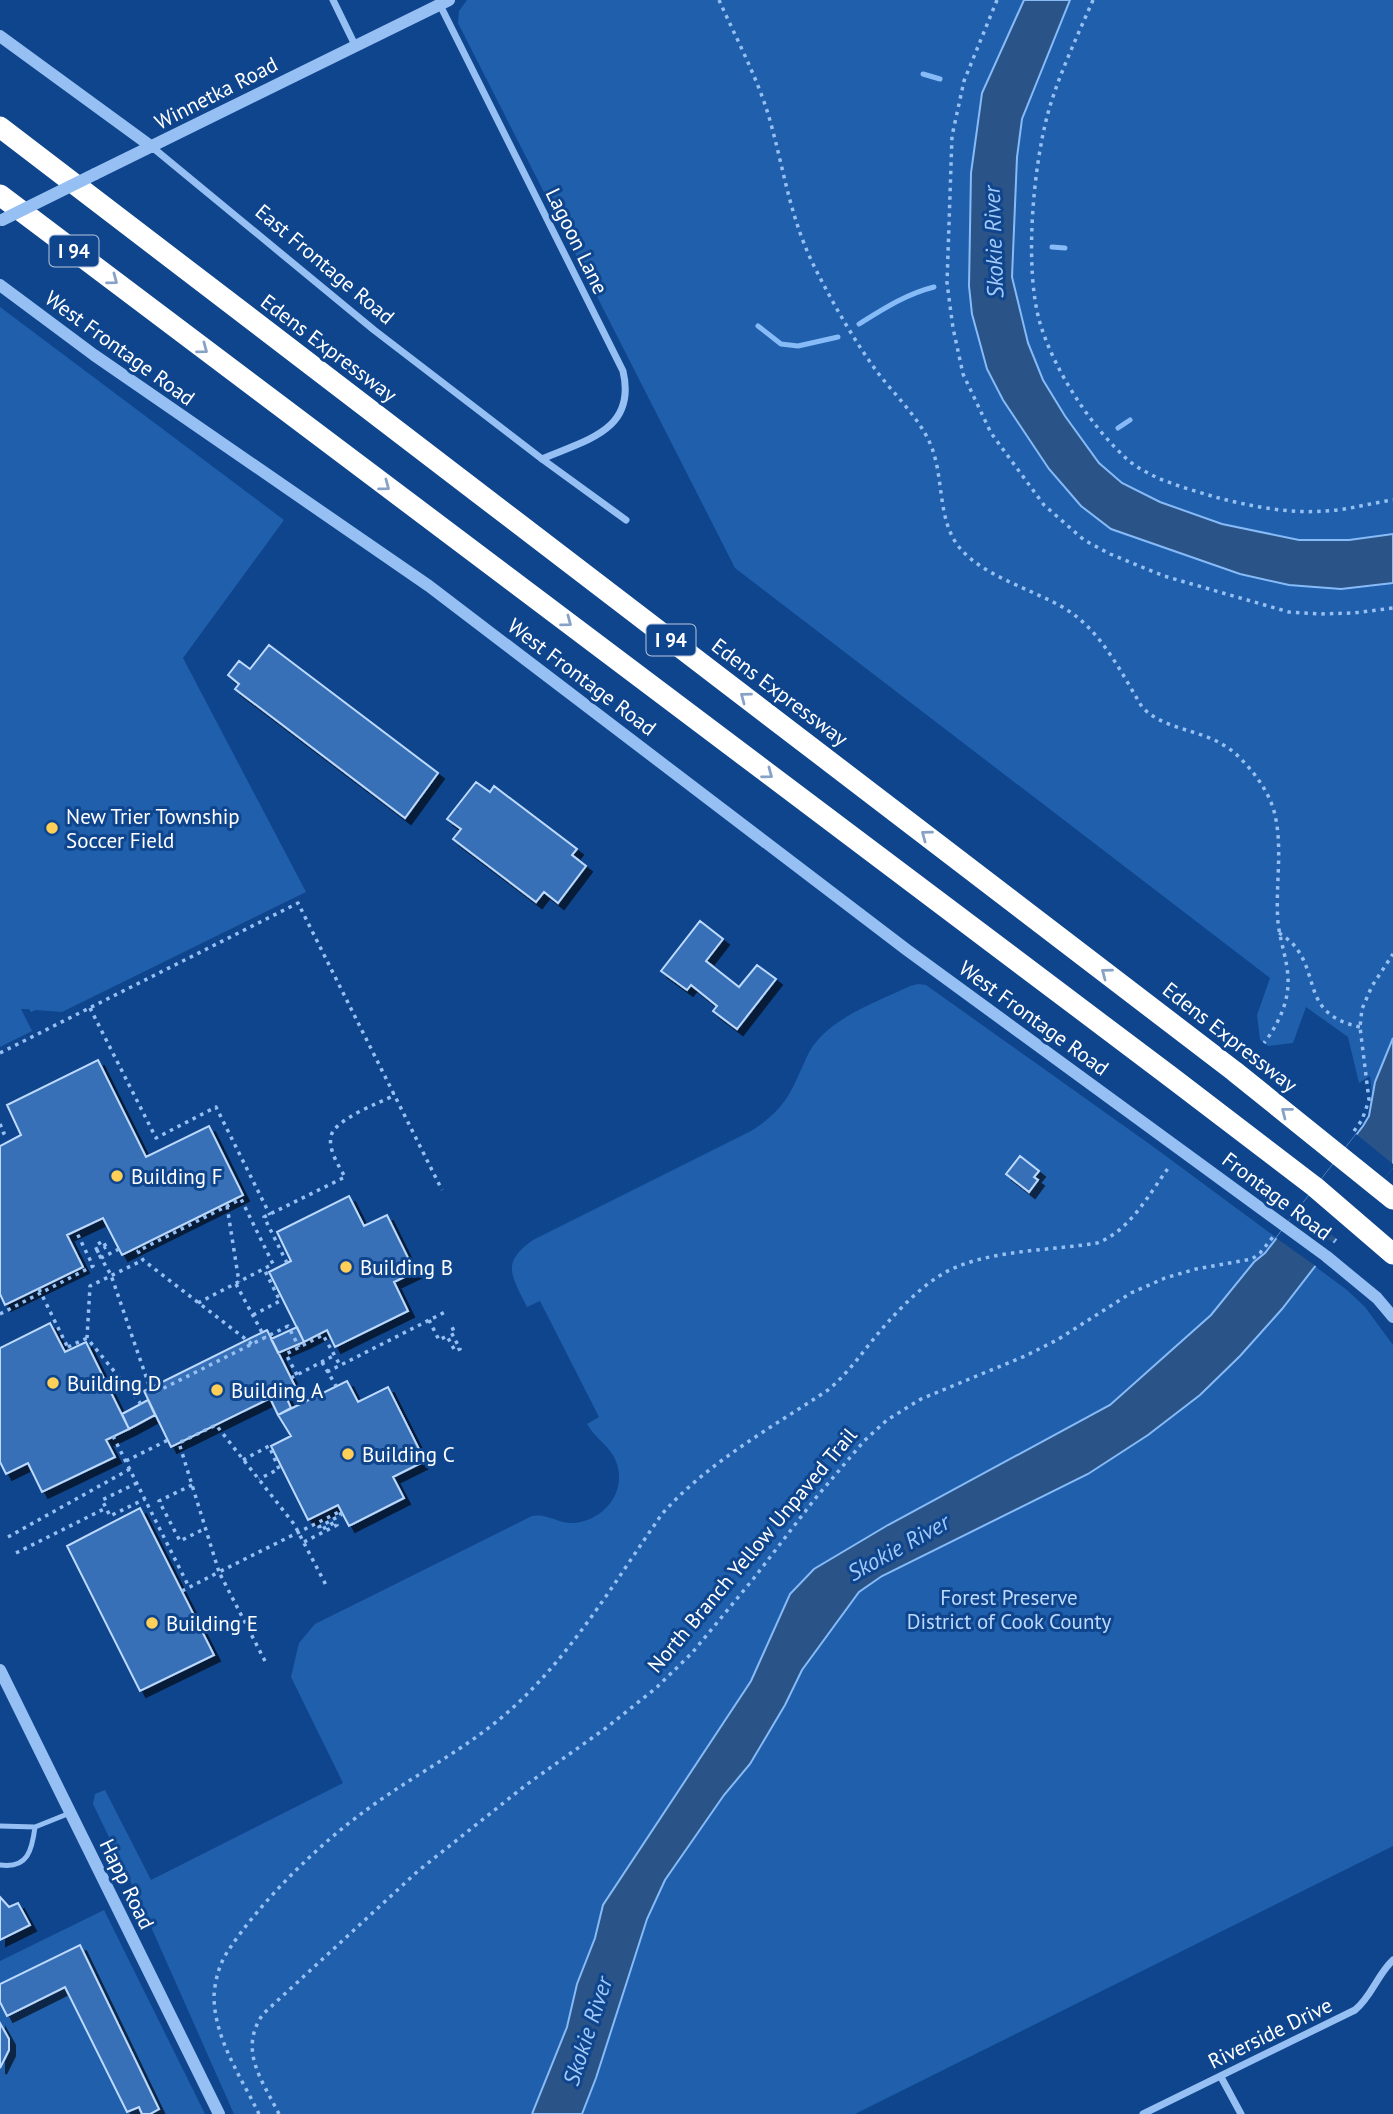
<svg xmlns="http://www.w3.org/2000/svg" width="1393" height="2114" font-family="'PT Sans',sans-serif">
	<style>
		.green { fill: #205fac }
		.water { fill: #2a5388; stroke: #87bbf7; stroke-width: 2 }
		.pier { fill: #0f458d }
		.lines { fill: none; stroke-linecap: round; stroke-linejoin: round }
		.stream { stroke: #87bbf7; stroke-width: 5 }
		.building { fill: #3770b7; stroke: #bddafe; stroke-width: 2; filter: url(#shadow) }
		.path { stroke: #96c0f3; stroke-width: 3.5; stroke-dasharray: 3.5 5; stroke-linecap: butt }
		.service { stroke: #96c0f3; stroke-width: 5 }
		.minor { stroke: #96c0f3; stroke-width: 7 }
		.tertiary { stroke: #96c0f3; stroke-width: 12 }
		.motorway { stroke: #fff; stroke-width: 21 }
		.path-bridge { stroke: #96c0f3; stroke-width: 3.5; stroke-dasharray: 3.5 5; stroke-linecap: butt }
		.tertiary-bridge { stroke: #96c0f3; stroke-width: 12 }
		.oneway { stroke: #87a2c6 }
		.poi-dot { fill: #ffcf57; stroke: #0f458d; stroke-width: 2.5 }
		.labels { text-anchor: middle; dominant-baseline: central; stroke-width: 6; stroke-linejoin: round; paint-order: stroke }
		.shield { fill: #0f458d; stroke: #b7c7dd; stroke-width: 2 }
		.shield-label { font-size: 19px; font-weight: bold; fill: #fff }
		.street-label { font-size: 21px; fill: #fff; stroke: #0f458d }
		.poi-label { font-size: 21px; fill: #fff; stroke: #0f458d; text-anchor: start }
		.park-label { font-size: 21px; fill: #bddafe; stroke: #0f458d }
		.water-label { font-size: 23px; font-style: italic; fill: #a1cafa; stroke: #0f458d }
	</style>
	<defs>
		<filter id="shadow"><feDropShadow dx="6" dy="6" stdDeviation="0" flood-color="#0009"/></filter>
	</defs>
	<rect width="100%" height="100%" fill="#0f458d"/>
	<path class="green" d="M467 0H1393V1069L1375 1082 1372 1095 1370 1076 1359 1083 1348 1037 1306 1007 1293 1043 1268 1046 1260 1040 1257 1015 1270 978 735 568 458 23 459 11Z
		M0 307 284 520 183 658 306 892 62 1012 36 1010 31 1012 29 1009H21L32 1031 0 1047Z
		M918 984 926 985 1155 1148 1347 1290 1365 1307 1393 1345V1846L855 2114H234L136 1893 93 1804 95 1794 105 1790 151 1880 343 1783 291 1677 299 1643 315 1624 532 1516C547 1513 559 1524 574 1523 606 1520 630 1488 614 1457 607 1444 594 1437 587 1424L599 1417 540 1301 527 1307C512 1276 500 1263 533 1240L751 1131C776 1115 787 1102 799 1074 805 1062 808 1051 817 1041 840 1014 879 1001 910 986Z
		M104 1910 205 2114H0V1961Z"/>
	<path class="water" d="M1024 0H1070L1022 119 1017 157 1012 277 1028 343 1043 380 1065 416 1099 463 1122 483 1160 502 1222 524 1299 540H1349L1393 534V583L1341 589 1289 585 1240 574 1111 529 1081 506 1049 469 1003 400 987 369 972 314 969 286 971 173 982 93Z
		M1393 1038V1166L1282 1309 1240 1356 1200 1395 1148 1435 1088 1474 882 1576 859 1592 802 1670 785 1705 750 1764 724 1795 665 1880 647 1919 596 2078 582 2114H532L567 2027 577 1984 595 1938 603 1905 751 1681 790 1594 814 1569 888 1525 1110 1405 1211 1315 1254 1262 1265 1253 1363 1126 1369 1116 1375 1082Z"/>
	<path class="pier" d="M1356 1134 1393 1164V1168L1338 1240 1299 1208Z
		M1294 1214 1335 1244 1317 1267 1276 1238Z"/>
	<g class="lines">
		<path class="stream" d="M923 74 940 79
			M1052 247 1065 248
			M859 324C883 309 906 294 934 287
			M758 326 781 344 798 346 838 337
			M1118 428 1130 420"/>
	</g>
	<path class="building" d="M269 645 438 773 405 818 235 689 239 684 228 675 239 661 250 669Z
		M476 782 490 792 494 786 577 849 572 855 586 866 558 903 544 892 536 902 453 839 461 829 447 819Z
		M700 921 723 939 706 961 739 987 757 965 776 979 737 1029 713 1011 717 1006 691 985 687 990 661 971Z
		M98 1060 146 1157 209 1126 243 1195 122 1255 103 1218 67 1235 83 1267 5 1305 0 1294V1146L21 1135 7 1105Z
		M1020 1156 1039 1171 1034 1177 1038 1180 1029 1192 1006 1174Z
		M349 1196 364 1226 387 1215 415 1272 394 1282 408 1311 335 1347 327 1330 304 1342 269 1272 291 1261 277 1232Z
		M50 1323 65 1352 86 1342 129 1429 106 1440 115 1457 42 1492 28 1463 6 1474 0 1462V1348Z
		M297 1327 304 1342 278 1353 271 1339Z
		M267 1330 295 1386 171 1447 144 1391Z
		M347 1381 358 1402 388 1387 425 1461 393 1477 404 1498 349 1526 338 1505 308 1520 271 1446 291 1436 278 1415Z
		M284 1392 291 1408 278 1415 270 1398Z
		M148 1400 155 1415 129 1429 122 1414Z
		M140 1508 214 1655 140 1691 67 1546Z
		M0 1897 9 1907 18 1903 30 1925 0 1940Z
		M80 1945 159 2109 150 2114H142L139 2107 127 2112 65 1987 7 2016 0 2002V1984Z
		M0 2023 9 2039V2050L0 2068Z"/>
	<g class="lines">
		<path class="path" d="M719 0C736 38 757 77 769 117 784 169 789 214 813 264 832 302 853 339 878 373 895 395 917 416 929 441 945 474 936 518 959 547 982 576 1032 589 1064 608 1100 629 1121 672 1142 707 1168 734 1209 727 1239 757 1255 773 1270 793 1275 815 1283 850 1275 887 1278 922 1280 943 1289 963 1288 985 1287 1006 1277 1026 1264 1043
			M997 0 964 81 952 136 947 283 953 328 963 374 991 433 1044 505 1084 540 1110 554 1164 576 1289 612 1319 614 1354 613 1393 608
			M1093 0C1077 37 1059 74 1048 113 1033 168 1024 269 1040 323 1054 370 1091 427 1128 460 1152 480 1186 488 1215 497 1249 506 1289 514 1325 511 1348 510 1371 503 1393 500
			M1279 933C1284 936 1289 940 1293 944 1321 976 1301 1014 1360 1027
			M90 1008 156 1138 216 1107 270 1215
			M0 1053 298 903 442 1190
			M0 1124 4 1133 0 1135
			M1354 1131 1362 1120 1369 1100 1360 1027 1362 1009 1372 986 1393 954
			M227 1206 239 1282
			M119 1249 101 1258 111 1275 152 1394 288 1326 299 1347
			M101 1258 95 1246 103 1241 106 1247
			M287 1263 264 1217 345 1177C339 1166 328 1150 331 1136 335 1119 379 1103 395 1095
			M236 1284 265 1338
			M39 1289 69 1350
			M198 1303 273 1264 241 1199 138 1251 143 1260 252 1344
			M0 1314 93 1266 76 1231
			M253 1315 280 1301 264 1269
			M429 1320 439 1340 447 1336 455 1351 460 1349 450 1330 455 1328
			M68 1347 87 1338
			M322 1362 336 1386
			M327 1372 447 1311
			M297 1375 286 1354 323 1335 340 1365
			M291 1378 335 1355
			M131 1391 148 1383
			M141 1404 87 1338 90 1286 143 1260
			M113 1436 189 1587
			M243 1460 269 1446 279 1469 259 1479
			M126 1461 168 1440
			M137 1483 102 1500 110 1516 145 1499
			M192 1485 159 1501 180 1541 206 1528
			M8 1537 130 1469
			M304 1542 337 1525 335 1522 321 1530 319 1527 341 1515 340 1512
			M16 1553 106 1508
			M182 1591 219 1572 179 1443 216 1425 294 1524 327 1587
			M265 1661 219 1572 341 1511
			M259 2114C241 2077 214 2038 214 1996 215 1981 219 1964 228 1951 259 1903 319 1844 365 1811 409 1778 459 1753 501 1718 567 1663 613 1584 662 1514 708 1462 771 1428 828 1390 852 1370 867 1345 888 1322 907 1301 932 1276 959 1266 999 1250 1054 1250 1097 1243 1130 1231 1149 1194 1169 1167
			M279 2114C262 2080 238 2050 263 2014L418 1871 526 1785 606 1728 656 1688 692 1653 754 1578 814 1500 864 1441 887 1420 921 1399 1025 1356 1057 1340 1131 1293 1165 1278 1196 1269 1252 1259 1260 1253 1273 1237"/>
		<path class="service" d="M0 1826 35 1827 70 1813
			M0 1865C28 1869 32 1850 35 1827"/>
		<path class="minor" d="M333 0 355 45
			M440 5 623 371C637 431 585 440 542 459
			M152 147 374 330 542 459 626 520
			M1221 2077 1241 2114
			M1143 2114 1355 2010C1372 1996 1377 1975 1393 1960"/>
		<path class="tertiary" d="M0 36 152 147
			M95 174 449 0
			M0 285 94 355 429 586 907 950 1326 1256 1377 1298 1393 1317
			M0 1670 219 2114"/>
		<path class="motorway" d="M0 127 1234 1071 1393 1199
			M0 195 1171 1077 1315 1187 1393 1254"/>
		<path class="path-bridge" d="M96 1252 106 1247"/>
		<path class="tertiary-bridge" d="M2 220 95 174"/>
	</g>
	<defs><path id="oneway-chevron" d="M-2-3.5L2.5 0L-2 3.5" fill="none" stroke-width="1.6" stroke-linecap="round" stroke-linejoin="round" transform="scale(1.75)"/></defs>
	<g class="oneway">
		<use href="#oneway-chevron" transform="translate(113 280) rotate(37)"/>
		<use href="#oneway-chevron" transform="translate(203 349) rotate(37)"/>
		<use href="#oneway-chevron" transform="translate(385 486) rotate(37)"/>
		<use href="#oneway-chevron" transform="translate(567 622) rotate(37)"/>
		<use href="#oneway-chevron" transform="translate(745 697) rotate(-143)"/>
		<use href="#oneway-chevron" transform="translate(768 774) rotate(37)"/>
		<use href="#oneway-chevron" transform="translate(926 835) rotate(-143)"/>
		<use href="#oneway-chevron" transform="translate(1106 973) rotate(-143)"/>
		<use href="#oneway-chevron" transform="translate(1286 1112) rotate(-142)"/>
	</g>
	<g class="poi-dot">
		<circle cx="52" cy="828" r="7"/>
		<circle cx="117" cy="1176" r="7"/>
		<circle cx="346" cy="1267" r="7"/>
		<circle cx="53" cy="1383" r="7"/>
		<circle cx="217" cy="1390" r="7"/>
		<circle cx="348" cy="1454" r="7"/>
		<circle cx="152" cy="1623" r="7"/>
	</g>
	<g class="labels">
		<g class="shield">
			<rect x="49.5" y="235.5" width="49" height="31" rx="5"/>
			<rect x="646.5" y="624.5" width="49" height="31" rx="5"/>
		</g>
		<g class="shield-label">
			<text x="74" y="251">I 94</text>
			<text x="671" y="640">I 94</text>
		</g>
		<g class="street-label">
			<text transform="translate(216 93) rotate(-27)">Winnetka Road</text>
			<text transform="translate(577 241) rotate(64)">Lagoon Lane</text>
			<text transform="translate(325 264) rotate(40)">East Frontage Road</text>
			<text transform="translate(120 348) rotate(36)">West Frontage Road</text>
			<text transform="translate(329 348) rotate(37)">Edens Expressway</text>
			<text transform="translate(582 677) rotate(37)">West Frontage Road</text>
			<text transform="translate(780 692) rotate(37)">Edens Expressway</text>
			<text transform="translate(1034 1018) rotate(36)">West Frontage Road</text>
			<text transform="translate(1230 1037) rotate(38)">Edens Expressway</text>
			<text transform="translate(1277 1196) rotate(37)">Frontage Road</text>
			<text transform="translate(752 1550) rotate(-50)">North Branch Yellow Unpaved Trail</text>
			<text transform="translate(127 1884) rotate(64)">Happ Road</text>
			<text transform="translate(1270 2033) rotate(-26)">Riverside Drive</text>
		</g>
		<g class="poi-label">
			<text x="66" y="816">New Trier Township<tspan x="66" dy="24">Soccer Field</tspan></text>
			<text x="131" y="1176">Building F</text>
			<text x="360" y="1267">Building B</text>
			<text x="67" y="1383">Building D</text>
			<text x="231" y="1390">Building A</text>
			<text x="362" y="1454">Building C</text>
			<text x="166" y="1623">Building E</text>
		</g>
		<g class="park-label">
			<text x="1009" y="1597">Forest Preserve<tspan x="1009" dy="24">District of Cook County</tspan></text>
		</g>
		<g class="water-label">
			<text transform="translate(993 242) rotate(-92)">Skokie River</text>
			<text transform="translate(898 1547) rotate(-29)">Skokie River</text>
			<text transform="translate(587 2031) rotate(-72)">Skokie River</text>
		</g>
	</g>
</svg>
